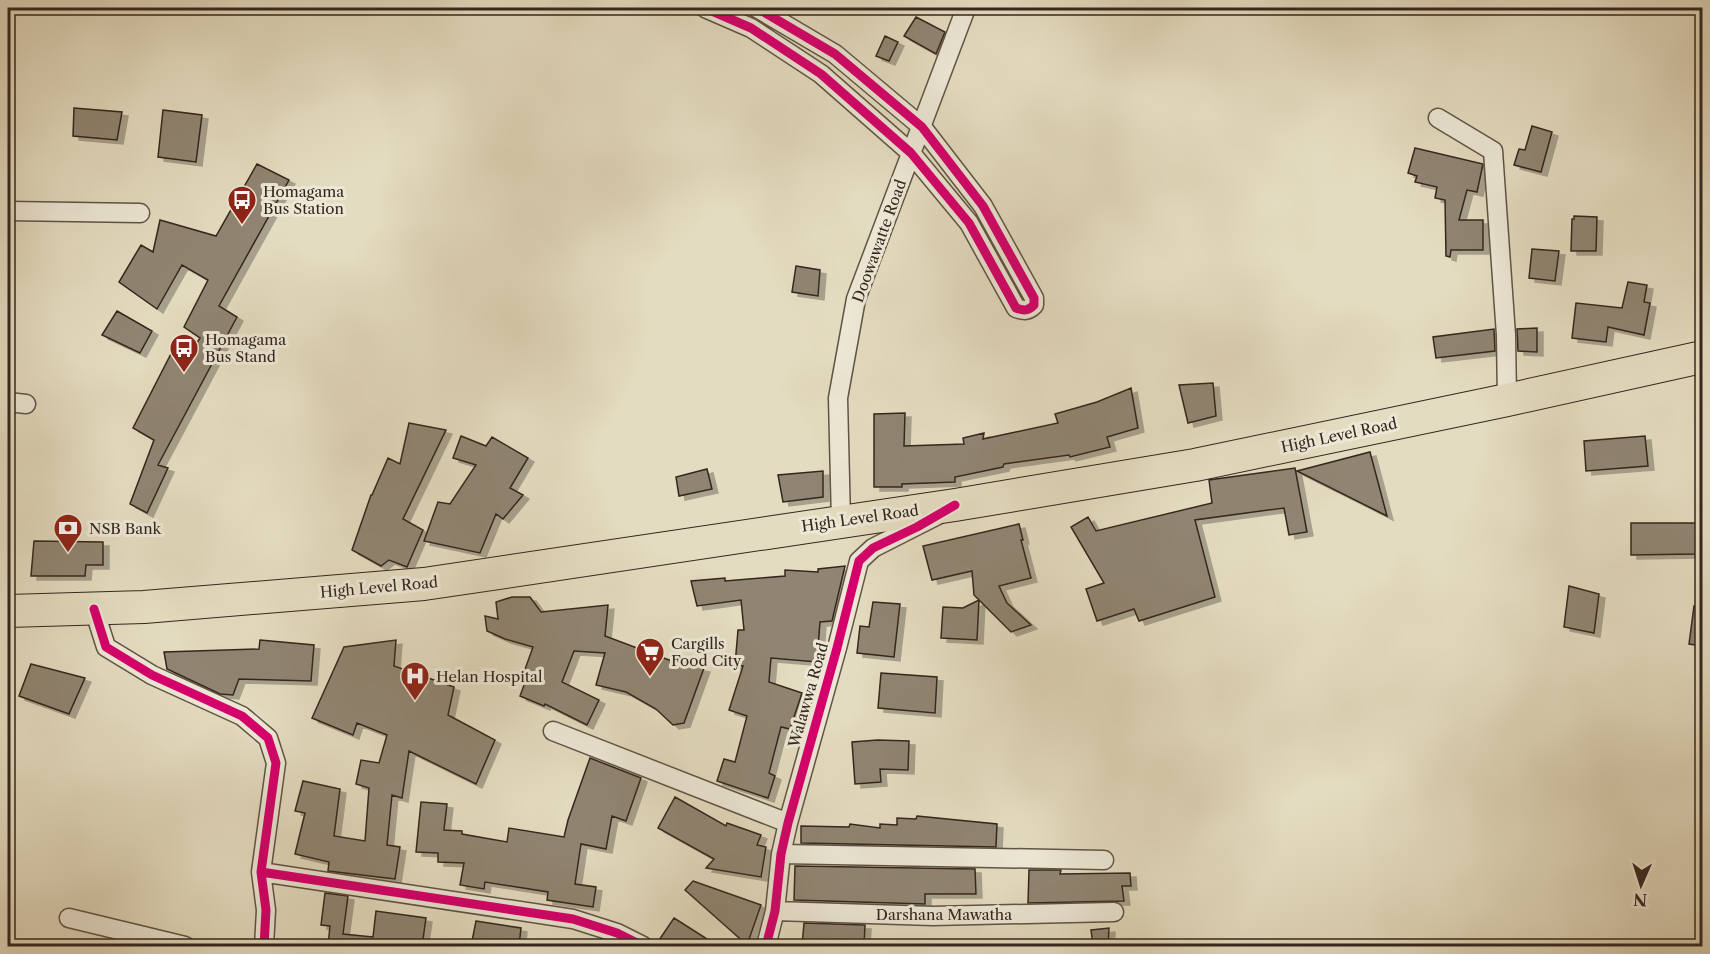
<svg xmlns="http://www.w3.org/2000/svg" width="1710" height="954" font-family="'Libre Caslon Text',serif">
	<style>
		.building { fill: #908572; stroke: #34261e; stroke-width: 1.5; filter: url(#shadow) }
		.lines { fill: none; stroke-linecap: round; stroke-linejoin: round }
		.street-casing { stroke: #605446; stroke-width: 21 }
		.highway-casing { stroke: #34261e; stroke-width: 34 }
		.street { stroke: #ede8d6; stroke-width: 18 }
		.highway { stroke: #e4dcc0; stroke-width: 32 }
		.cycleway-casing { stroke: #ede8d6; stroke-width: 13 }
		.cycleway { stroke: #d6006c; stroke-width: 9 }
		.labels { text-anchor: middle; dominant-baseline: central; stroke-width: 6; stroke-linejoin: round; paint-order: stroke }
		.poi-label { font-size: 15px; fill: #34261e; stroke: #ede8d6; text-anchor: start }
		.street-label { font-size: 15px; fill: #34261e; stroke: #ede8d6 }
	</style>
	<defs>
		<filter id="shadow"><feDropShadow dx="6" dy="4" stdDeviation="0" flood-color="#0004"/></filter>
	</defs>
	<rect width="100%" height="100%" fill="#e4dcc0"/>
	<filter id="stains"><feTurbulence type="fractalNoise" baseFrequency=".00333" numOctaves="4"/><feColorMatrix values="0 0 0 0 .2 0 0 0 0 .09 0 0 0 0 .02 0 0 0 .5 -.17"/></filter>
	<radialGradient id="worn" r=".72"><stop offset=".6" stop-color="#630" stop-opacity="0"/><stop offset="1" stop-color="#630" stop-opacity=".3"/></radialGradient>
	<path class="building" d="M916 17 945 32 936 54 904 36Z
		M885 36 898 42 889 61 876 56Z
		M74 108 122 112 117 140 73 136Z
		M163 110 202 115 196 162 158 157Z
		M1532 126 1552 132 1541 172 1514 165 1519 149 1525 150Z
		M1415 148 1483 164 1477 192 1467 190 1459 220H1483V250H1451L1450 257 1446 256 1445 200 1435 198 1437 187 1415 182 1417 176 1408 173Z
		M257 164 289 180 219 306 237 317 158 465 168 468 147 513 130 504 154 440 133 428 176 344 191 352 200 338 184 327 208 280 182 265 157 309 119 282 141 245 153 252 160 220 216 236Z
		M1574 216 1597 217 1596 251H1571L1572 219H1574Z
		M1532 249 1559 251 1555 281 1529 278Z
		M796 266 820 270 818 296 792 292Z
		M1628 282 1647 285 1644 302 1650 303 1644 335 1608 327 1606 342 1572 338 1576 303 1622 308Z
		M117 311 152 331 140 353 102 335Z
		M1537 328V352L1518 351 1517 329Z
		M1494 329 1495 351 1436 358 1433 337Z
		M1213 383 1216 416 1188 423 1179 385Z
		M1131 388 1138 428 1107 437 1110 447 1070 457 1069 455 1004 464 1003 467 955 477V482L902 484V487H874V414L905 413 904 446 964 444 963 438 984 433 983 439 1058 423 1055 414 1097 402Z
		M409 423 446 430 403 519 423 530 407 567 389 560 381 566 352 550 371 495H372L388 458 400 464Z
		M461 436 486 446 492 437 528 458 510 488 523 495 503 519 496 514 480 553 424 541 438 502 450 504 476 465 453 458Z
		M1645 436 1648 466 1586 471 1584 441Z
		M1370 452 1387 516 1297 471Z
		M1295 468 1307 532 1289 535 1284 508 1195 520 1215 597 1139 621 1134 609 1097 621 1086 589 1104 583 1071 527 1088 517 1096 531 1212 503 1209 480Z
		M707 469 712 489 679 496 676 477Z
		M823 471V497L783 502 778 475Z
		M1631 523H1696V554L1631 555Z
		M1019 524 1023 540H1021L1031 578 999 586 1007 603 1031 625 1011 632 979 600 977 640 941 638 943 607 963 608 979 600 974 595 972 571 932 580 923 546Z
		M34 541 103 542V565H86L85 576H31Z
		M845 566 832 621 820 622 817 662 771 658 769 682 802 693 790 729 781 727 769 773 775 776 768 798 717 781 724 759 735 762 747 716 729 710 743 666 735 665 738 630H744L741 600 697 606 691 581 725 578V581L785 576V570L818 572V569Z
		M1569 586 1599 594 1594 633 1564 627Z
		M512 597H530L541 612 608 605 605 636 677 663 704 668 684 723 673 725 656 709 626 692 596 685 605 653 574 651 562 682 599 700 587 725 545 704 544 706 520 696 527 677 523 675 533 647 505 639 487 631 485 616 498 619 496 602Z
		M873 602 900 604 894 657 857 653 860 626 869 627Z
		M1694 606 1702 607V646L1689 644Z
		M260 640 314 645 311 681 239 679 233 695 220 694 167 669 164 652 259 649Z
		M396 640 394 666 454 687 448 715 495 740 476 784 409 751 402 798 392 795 387 845 400 847 395 879 328 871 329 862 295 854 305 813 295 811 303 781 340 789 334 836 365 841 369 788 356 784 361 760 379 763 387 735 357 723 353 735 312 718 344 647Z
		M31 664 85 678 69 714 19 696Z
		M881 673 937 677 935 713 878 708Z
		M878 740 909 741 908 770 880 769 881 782 855 784 852 742Z
		M590 758 641 778 626 821 612 816 606 849 581 844 575 884 596 887 593 907 547 900 548 892 485 882 484 889 460 885 464 863 438 862V853L416 852 421 802 447 804 444 830 462 831V834L507 842 509 828 564 837 568 820Z
		M675 797 726 826 727 823 761 835 757 845 766 847 761 877 706 868 714 859 658 828Z
		M917 816 997 824 996 847 801 843V826L849 827 850 824 880 828V824L897 825V818L916 819Z
		M795 866 975 869 976 894H925V904L794 900Z
		M1029 870H1061L1060 874 1130 873 1131 886H1122L1124 901 1028 903Z
		M693 881 761 905 747 945 685 890Z
		M325 893 348 896 343 934 373 937 376 911 426 918 422 946H328L330 926 321 925Z
		M674 918 718 946H655Z
		M476 921 521 928 519 946H471Z
		M804 923 865 925 864 946H802Z
		M1109 928 1108 946 1093 945 1091 930Z"/>
	<g class="lines">
		<g class="street-casing">
			<path id="street" d="M705 8 751 28 821 74 911 153 969 223 1016 308C1024 311 1028 311 1034 305V298L983 206 922 127 835 54 757 8
				M1438 118 1493 151 1506 335 1507 400
				M8 211 140 213
				M8 402 26 404
				M841 521 838 398 856 299 966 8
				M94 609 106 647 152 675 242 716 268 738 276 763 261 872 266 910 264 946
				M553 731 788 823
				M781 854 1104 860
				M261 872 573 919 617 933 643 946
				M775 911 933 916 1114 912
				M69 918 185 946
				M766 946 775 911 781 854 788 823 837 648 859 561 873 548 938 515"/>
		</g>
		<g class="highway-casing">
			<path id="highway" d="M8 611 144 607 424 584 955 505 1195 465 1507 400 1702 357"/>
		</g>
		<use href="#street" class="street"/>
		<use href="#highway" class="highway"/>
		<g class="cycleway-casing">
			<path id="cycleway" d="M705 8 751 28 821 74 911 153 969 223 1016 308C1024 311 1028 311 1034 305V298L983 206 922 127 835 54 757 8
				M94 609 106 647 152 675 242 716 268 738 276 763 261 872 266 910 264 946
				M261 872 573 919 617 933 643 946
				M766 946 775 911 781 854 788 823 837 648 859 561 873 548 917 527 955 505"/>
		</g>
		<use href="#cycleway" class="cycleway"/>
	</g>
	<defs>
		<g id="bus-pin" transform="scale(1.5)"><path d="M0 17L-7.5 6A9.5 9.5 0 1 1 7.5 6Z" fill="#8f2418" stroke="#ede8d6"/><path d="M-5-6H5V4H4V6H2V4H-2V6H-4V4H-5ZM-3.5-4V0h7V-4ZM-3.5 1.2v1.5H-2V1.2ZM2 1.2v1.5H3.5V1.2Z" fill="#fff"/></g>
		<g id="bank-pin" transform="scale(1.5)"><path d="M0 17L-7.5 6A9.5 9.5 0 1 1 7.5 6Z" fill="#8f2418" stroke="#ede8d6"/><path d="M-6-4H6V4H-6ZM0-2.3a2.3 2.3 0 1 0 0 4.6a2.3 2.3 0 1 0 0-4.6Z" fill="#fff"/></g>
		<g id="supermarket-pin" transform="scale(1.5)"><path d="M0 17L-7.5 6A9.5 9.5 0 1 1 7.5 6Z" fill="#8f2418" stroke="#ede8d6"/><path d="M-6-5.5h2.5l.6 2H6L4.5 2H-2.5L-4.4-4H-6ZM-1.5 3.2a1.3 1.3 0 1 0 .1 0ZM3 3.2a1.3 1.3 0 1 0 .1 0Z" fill="#fff"/></g>
		<g id="hospital-pin" transform="scale(1.5)"><path d="M0 17L-7.5 6A9.5 9.5 0 1 1 7.5 6Z" fill="#8f2418" stroke="#ede8d6"/><path d="M-5-5h3v3.5h4V-5h3V5h-3V1.5h-4V5h-3Z" fill="#fff"/></g>
	</defs>
	<g fill-rule="evenodd">
		<use href="#bus-pin" x="242" y="200"/>
		<use href="#bus-pin" x="184" y="348"/>
		<use href="#bank-pin" x="68" y="528"/>
		<use href="#supermarket-pin" x="650" y="652"/>
		<use href="#hospital-pin" x="415" y="676"/>
	</g>
	<g class="labels">
		<g class="poi-label">
			<text x="263" y="191">Homagama<tspan x="263" dy="17">Bus Station</tspan></text>
			<text x="205" y="339">Homagama<tspan x="205" dy="17">Bus Stand</tspan></text>
			<text x="89" y="528">NSB Bank</text>
			<text x="671" y="643">Cargills<tspan x="671" dy="17">Food City</tspan></text>
			<text x="436" y="676">Helan Hospital</text>
		</g>
		<g class="street-label">
			<text transform="translate(879 241) rotate(-70)">Doowawatte Road</text>
			<text transform="translate(1339 435) rotate(-12)">High Level Road</text>
			<text transform="translate(860 518) rotate(-8)">High Level Road</text>
			<text transform="translate(379 587) rotate(-5)">High Level Road</text>
			<text transform="translate(808 695) rotate(-74)">Walawwa Road</text>
			<text x="944" y="914">Darshana Mawatha</text>
		</g>
	</g>
	<rect width="1710" height="954" fill="none" stroke="#e4dcc0" stroke-width="30"/>
	<rect x="9" y="9" width="1692" height="936" fill="none" stroke="#34261e" stroke-width="3"/>
	<rect x="15" y="15" width="1680" height="924" fill="none" stroke="#34261e" stroke-width="1.5"/>
	<g transform="translate(1641 885) rotate(183)" stroke="#ede8d6" stroke-width="4.5" paint-order="stroke">
	<path d="M0-4.5L10 22L0 15L-10 22Z" fill="#34261e"/>
	<text y="-9" font-size="16" font-weight="bold" text-anchor="middle" fill="#34261e">N</text>
	</g>
	<rect width="100%" height="100%" filter="url(#stains)"/>
	<rect width="100%" height="100%" fill="url(#worn)"/>
</svg>
